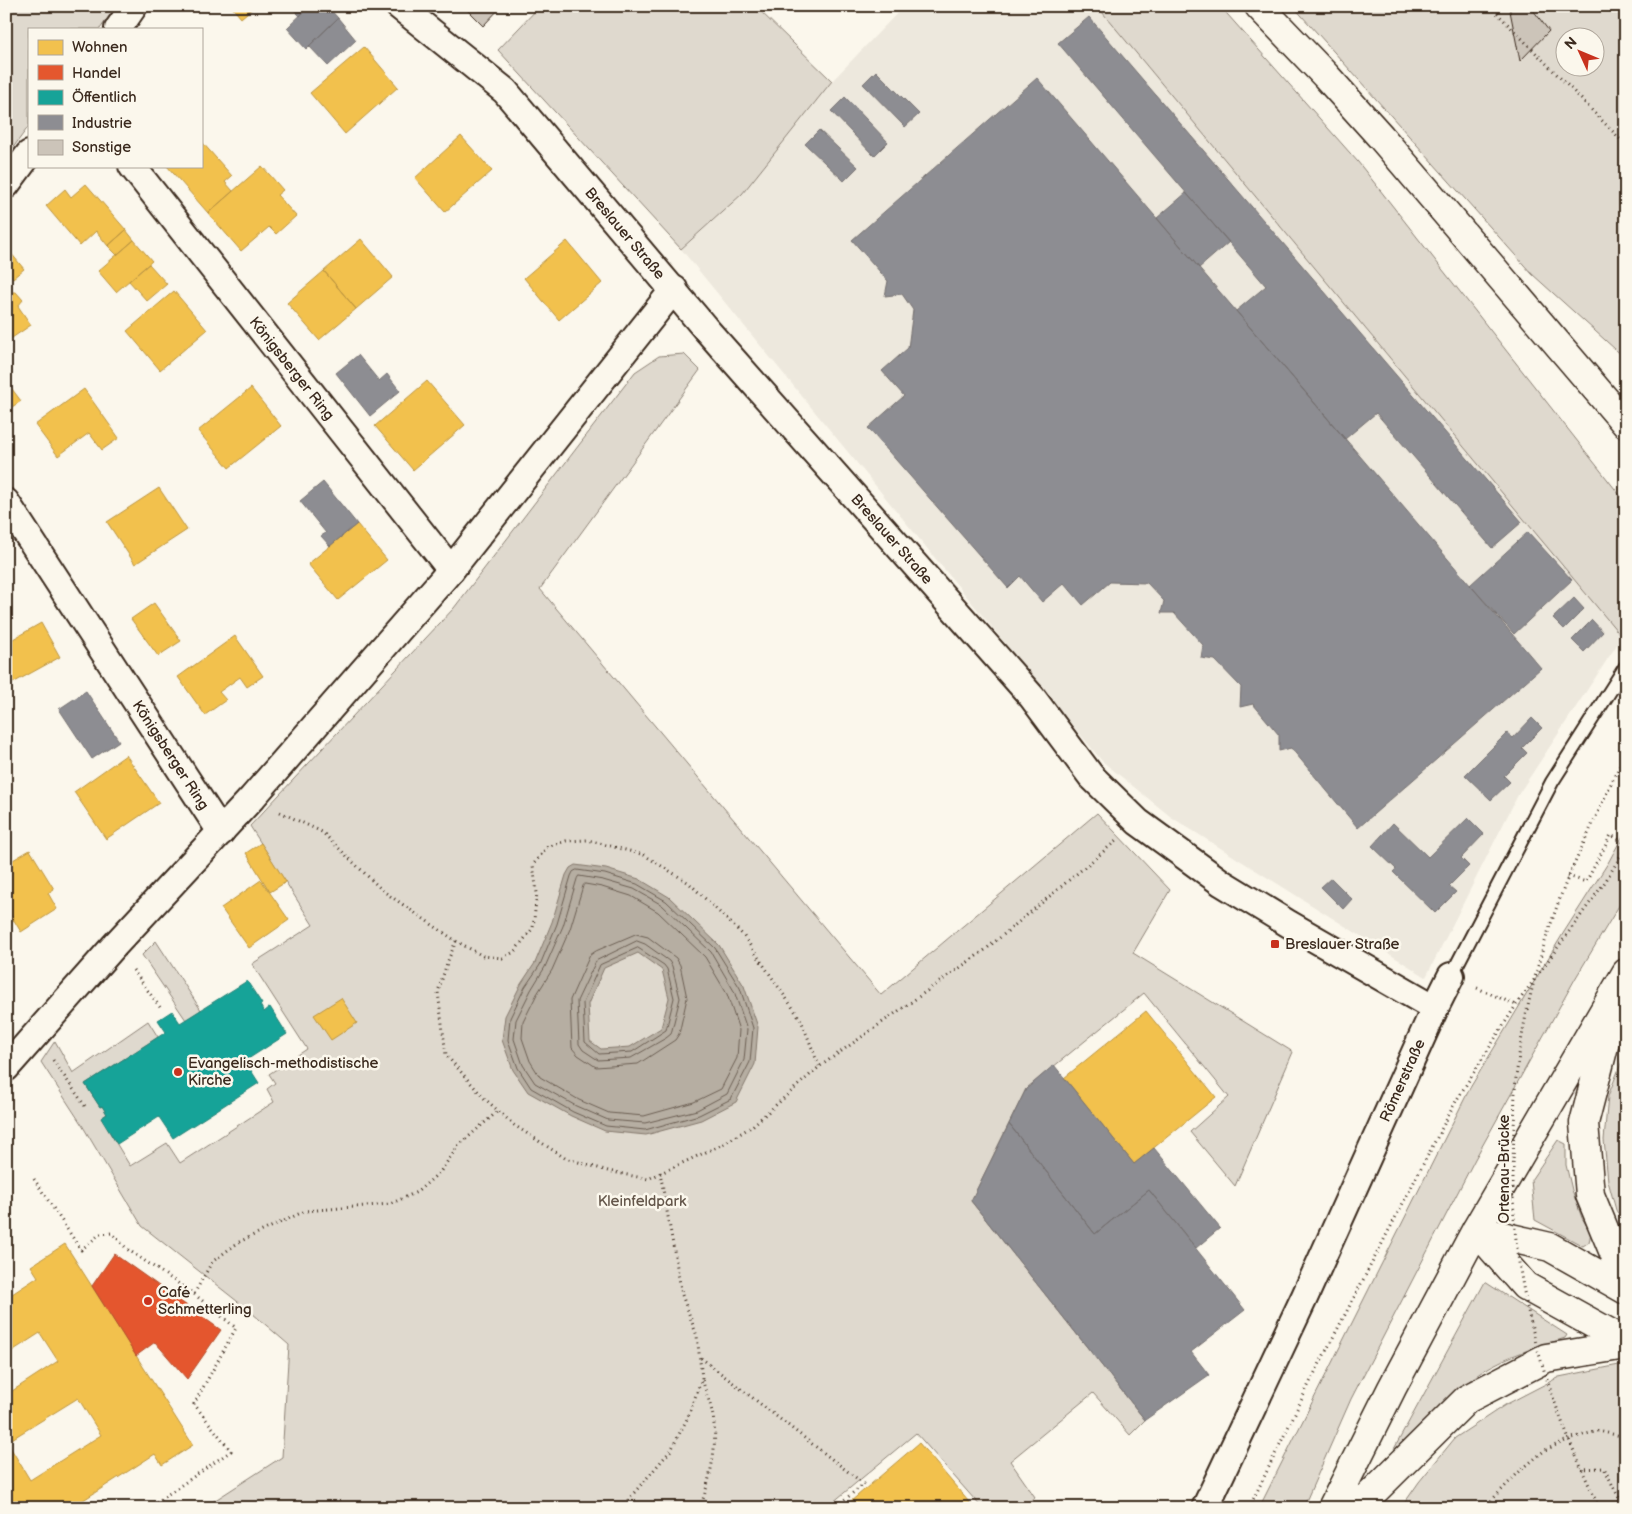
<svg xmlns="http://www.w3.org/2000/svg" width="1632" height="1514" font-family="'Balsamiq Sans',sans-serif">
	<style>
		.built { fill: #ede8dd }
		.green { fill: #dfd9ce; stroke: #8d8276; fill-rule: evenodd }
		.water { fill: #b6aea2; stroke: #85796d; fill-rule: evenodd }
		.homes { fill: #f2c14e; stroke: #bb9440; fill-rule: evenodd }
		.shops { fill: #e4572e; stroke: #b14a29 }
		.public { fill: #17a398; stroke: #227f73 }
		.industry { fill: #8d8d92; stroke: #746f6f }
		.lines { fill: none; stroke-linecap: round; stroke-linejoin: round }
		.shore { stroke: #6c5f53; stroke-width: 1 }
		.building { fill: #ccc4b9; stroke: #3b2a1e }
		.lane-casing { stroke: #3b2a1e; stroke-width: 16 }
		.street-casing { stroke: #3b2a1e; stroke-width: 30 }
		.primary-casing { stroke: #3b2a1e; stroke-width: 31 }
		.path { stroke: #3b2a1e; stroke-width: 3; stroke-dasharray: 1 4; stroke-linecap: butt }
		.lane { stroke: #fbf7ec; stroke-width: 12 }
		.street { stroke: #fbf7ec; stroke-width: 26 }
		.primary { stroke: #fbf7ec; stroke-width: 28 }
		.path-bridge { stroke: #3b2a1e; stroke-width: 3; stroke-dasharray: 1 4; stroke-linecap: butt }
		.poi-dot { fill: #c8321e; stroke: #fbf7ec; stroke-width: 2 }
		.labels { text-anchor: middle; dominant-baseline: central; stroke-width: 5; stroke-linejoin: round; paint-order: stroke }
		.street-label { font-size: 15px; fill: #3b2a1e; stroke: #fbf7ec }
		.poi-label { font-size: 15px; fill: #3b2a1e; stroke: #fbf7ec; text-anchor: start }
		.park-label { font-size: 15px; fill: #64564a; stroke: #fbf7ec }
	</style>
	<rect width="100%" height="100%" fill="#fbf7ec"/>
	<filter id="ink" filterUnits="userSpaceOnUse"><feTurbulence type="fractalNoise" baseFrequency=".02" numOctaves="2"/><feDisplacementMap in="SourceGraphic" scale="10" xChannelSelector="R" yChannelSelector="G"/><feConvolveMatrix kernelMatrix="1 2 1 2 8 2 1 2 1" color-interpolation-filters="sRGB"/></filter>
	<g filter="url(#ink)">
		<path class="built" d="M904 6H1097L1622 637 1518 795 1426 977 1171 817 1102 761 681 249 742 194 832 81Z"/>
		<path class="green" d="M6 6H116L100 29H29V126L6 157Z
			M540 6H755L832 81 742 194 681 249 498 50Z
			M1097 6H1220L1358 162 1626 503V631L1622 637Z
			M1293 6H1626V359L1532 274ZM1564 38H1594V68H1564Z
			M684 354 700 370 540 589 881 995 1097 813 1170 890 1133 953 1293 1052 1235 1186 1190 1132 1229 1097 1144 993 1026 1089 971 1201 1145 1420 1130 1435 1093 1393 1010 1461 1035 1497 1021 1508H982L916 1433 826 1508H203L282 1457 289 1345 252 1313 142 1226 82 1125 41 1062 55 1041 73 1073 148 1021 158 1037 85 1084 100 1107 102 1106 107 1114 101 1118 130 1166 167 1143 180 1163 274 1102 267 1089 275 1083 269 1074 307 1049 252 964 313 925 250 826 454 608 635 372 659 356Z
			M1626 830V894L1575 979 1475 1159 1351 1399 1303 1508H1259L1470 1088 1564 932 1608 863Z
			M156 941 201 1010 186 1020 142 955Z
			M1626 1051V1228L1616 1210 1608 1181 1604 1140 1608 1096Z
			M1558 1140 1566 1144V1165L1572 1190 1582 1218 1591 1233 1589 1242 1583 1246 1535 1220 1531 1180Z
			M1485 1282 1567 1335 1565 1338C1538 1347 1508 1355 1483 1371 1450 1393 1424 1423 1397 1452L1394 1449Z
			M1624 1364H1626V1508H1401L1419 1482 1455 1438 1505 1405 1559 1377Z"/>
		<path class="water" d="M575 865 606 869 639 879 669 897 719 945 744 986 758 1027 755 1064 736 1102 701 1120 646 1135 605 1131 571 1116 528 1092 513 1070 502 1040 505 1016 521 984 535 963 552 922 566 875 570 868ZM638 953 662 970 669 998 661 1028 630 1047 601 1049 590 1041 588 1004 604 968Z"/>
		<path class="homes" d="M231 6H255L241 18Z
			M364 47 398 87 345 134 310 93Z
			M461 136 492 171 445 212 415 178Z
			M201 141 232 176 225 182 233 191 208 213 167 166H201Z
			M262 166 283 190 277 195 296 216 276 234 269 227 241 251 208 213Z
			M86 184 126 230 108 246 96 231 80 246 46 206 65 189 71 197Z
			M126 230 134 240 117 255 108 246Z
			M361 239 393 277 356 309 324 271Z
			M134 240 152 261 116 292 98 271Z
			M567 241 602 283 559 320 524 278Z
			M6 247 24 269 13 278 6 269Z
			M149 264 167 284 147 301 129 281Z
			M324 271 356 309 319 340 287 303Z
			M6 289 9 292H16L23 300 18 306 31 325 6 342Z
			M174 291 207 330 160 370 127 331Z
			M6 381 21 401 6 411Z
			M427 381 465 425 413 470 375 426Z
			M251 388 281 426 229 468 198 431Z
			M84 389 119 438 102 450 89 433 58 456 35 425Z
			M159 488 187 530 135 564 107 522Z
			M357 524 387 560 338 600 308 564Z
			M154 603 181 641 158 656 131 619Z
			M41 623 60 657 11 684 6 675V643Z
			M235 636 263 676 247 687 240 677 219 692 226 700 205 715 178 677Z
			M126 755 159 803 106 839 74 792Z
			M261 843 286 882 270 892 246 853Z
			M30 850 54 889 48 893 57 909 21 932 6 907V864Z
			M261 880 289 920 249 948 221 908Z
			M6 907 14 920 6 924Z
			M6 936 11 944 6 947Z
			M341 998 357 1023 331 1040 314 1015Z
			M1146 1011 1216 1097 1134 1164 1064 1078Z
			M65 1244 193 1445 162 1465 155 1454 71 1508H6V1395L58 1361 40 1333 6 1355V1298L38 1277 31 1266ZM78 1398 101 1435 30 1480 7 1442Z
			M919 1443 974 1508H843Z"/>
		<path class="shops" d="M114 1254 221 1330 187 1379 155 1342 136 1356 92 1286Z"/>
		<path class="public" d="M247 981 262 1004 260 1005 264 1012 270 1007 287 1034 245 1061 259 1083 173 1138 159 1117 117 1144 101 1118 107 1114 102 1106 100 1107 85 1084 166 1032 158 1020 172 1011 180 1023Z"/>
		<path class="industry" d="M290 6H310L300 16Z
			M310 6H327L338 18 306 49 287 28Z
			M1089 17 1522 522 1492 548 1376 413 1345 439 1236 311 1266 286 1058 43Z
			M338 18 356 40 328 66 309 46Z
			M876 71 919 114 905 127 863 84Z
			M1037 78 1541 668 1358 828 1291 748 1279 751V735L1253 704 1240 707 1241 687 1215 660 1201 658 1203 645 1174 613H1161L1164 601 1147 583 1110 582 1083 605 1064 583 1042 602 1020 576 1008 588 868 428 904 396 882 371 908 348 913 310 902 294 885 296 888 281 852 240Z
			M845 97 888 142 874 156 831 111Z
			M819 130 858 167 844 181 805 144Z
			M1186 193 1229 242 1199 268 1157 218Z
			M358 355 379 381 387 374 400 391 370 416 336 373Z
			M323 482 357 524 330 546 321 536 326 533 300 501Z
			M1528 532 1572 580 1514 634 1470 585Z
			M1574 598 1584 609 1564 629 1553 618Z
			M1592 620 1603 632 1584 652 1572 640Z
			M86 691 119 741 92 759 59 709Z
			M1532 718 1542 728 1522 748 1527 753 1504 776 1510 782 1491 800 1465 775 1507 733 1513 738Z
			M1468 818 1484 834 1461 858 1469 866 1449 886 1456 892 1435 913 1393 872 1396 869 1372 846 1393 823 1428 857Z
			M1331 878 1352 899 1343 909 1321 887Z
			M1054 1065 1134 1164 1154 1148 1220 1228 1196 1248 1149 1190 1095 1234 1009 1124 1026 1089Z
			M1009 1124 1095 1234 1149 1190 1245 1310 1191 1352 1209 1375 1145 1420 971 1201Z"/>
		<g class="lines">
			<path class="shore" d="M577 870 605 874 637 884 666 901 715 948 740 988 753 1028 750 1062 731 1099 699 1115 645 1130 606 1126 573 1112 531 1088 518 1068 508 1040 510 1018 525 987 540 965 557 924 571 876 573 872Z
				M579 876 603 880 634 889 662 905 711 952 734 991 747 1029 744 1060 727 1094 697 1110 645 1123 608 1120 576 1106 535 1083 523 1065 514 1039 516 1020 531 990 545 967 563 926 577 879Z
				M585 884 602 887 631 896 658 912 705 957 727 994 739 1030 737 1058 721 1089 694 1102 644 1116 609 1113 579 1100 540 1077 530 1061 522 1038 523 1022 537 994 552 970 570 929 583 886Z
				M636 934 648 937 676 958 680 965 687 998 679 1034 675 1040 638 1064 596 1067 578 1055 572 1048 570 1000 590 955 596 951Z
				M637 941 645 944 669 961 672 966 680 998 671 1034 666 1038 631 1058 598 1060 583 1050 579 1044 577 1001 596 961Z
				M638 948 664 965 667 969 674 998 666 1030 632 1052 599 1054 585 1042 583 1003 600 965Z"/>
		</g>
		<path class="building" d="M463 6H502L483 26Z
			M1509 6H1530L1549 31 1520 61Z"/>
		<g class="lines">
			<g class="lane-casing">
				<path id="lane" d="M1451 976 1552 782 1626 666"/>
			</g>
			<g class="street-casing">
				<g id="street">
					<path id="s1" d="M399 6 505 91 705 328 1032 697 1091 776 1138 822 1222 883 1289 924 1435 1008"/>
					<path d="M118 29 134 6"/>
					<path id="s2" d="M132 166 451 570"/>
					<path d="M6 185 29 154"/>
					<path id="s3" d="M6 502 221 832"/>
					<path d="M6 1068 115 945 252 798 451 570 674 289"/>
					<path id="s4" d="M1205 1508 1305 1296 1435 1008 1451 976"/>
				</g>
			</g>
			<g class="primary-casing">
				<path id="primary" d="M1259 6 1326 76 1381 137 1626 424
					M1612 1015 1584 1123 1590 1195 1614 1253 1626 1270
					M1476 1230 1525 1286 1626 1342
					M1476 1230 1550 1247 1626 1290
					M1332 1508 1392 1388 1476 1230 1626 973
					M1357 1508 1467 1399 1546 1358 1626 1345"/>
			</g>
			<path class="path" d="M1490 6 1626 145
				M280 812 322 832 383 891 456 941 483 956 503 958 514 952 533 928 537 893 533 865 547 847 566 841 588 840 644 855 689 883 743 935 801 1020 819 1066
				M1568 876 1586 882 1611 835 1626 844
				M1567 880 1615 775 1626 754
				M456 941 447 963 438 992 446 1055 484 1098 514 1125 565 1158 608 1171 648 1179 721 1145 751 1127 819 1067 985 950 1116 841
				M133 970 162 1010
				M1477 988 1516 1005
				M53 1060 85 1106
				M34 1179 81 1250 100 1234 112 1233 127 1249 194 1294 212 1262 239 1242 305 1211 390 1204 417 1192 440 1172 458 1146 498 1111
				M701 1358 864 1484 834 1508
				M1576 1456 1599 1508
				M1581 1469 1604 1468 1624 1508
				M148 1508 231 1451 194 1404 236 1328 194 1294
				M621 1508 671 1450 688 1417 702 1378 697 1336 682 1295 660 1172
				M700 1508C709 1483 717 1450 714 1424 713 1409 706 1393 702 1379
				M1249 1508 1309 1384 1456 1101 1516 1005 1605 882 1626 847
				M1484 1508 1520 1471 1545 1450 1572 1438 1598 1431 1626 1437"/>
			<use href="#lane" class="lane"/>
			<use href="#street" class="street"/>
			<use href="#primary" class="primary"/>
			<path class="path-bridge" d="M1567 880C1543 940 1525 1005 1517 1070 1514 1089 1515 1108 1514 1127 1513 1161 1512 1195 1515 1229 1522 1307 1545 1384 1576 1456"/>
		</g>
	</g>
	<g class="poi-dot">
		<rect x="1270" y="939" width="10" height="10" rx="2.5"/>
		<circle cx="178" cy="1072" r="5"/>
		<circle cx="148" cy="1301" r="5"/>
	</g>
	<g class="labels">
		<g class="street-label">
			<text stroke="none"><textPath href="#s1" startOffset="322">Breslauer Straße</textPath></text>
			<text stroke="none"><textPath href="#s2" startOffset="258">Königsberger Ring</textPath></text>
			<text stroke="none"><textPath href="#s1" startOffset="728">Breslauer Straße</textPath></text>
			<text stroke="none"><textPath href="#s3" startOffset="302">Königsberger Ring</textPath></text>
			<text stroke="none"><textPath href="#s4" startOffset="471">Römerstraße</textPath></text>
			<text transform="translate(1504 1169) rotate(-90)">Ortenau-Brücke</text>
		</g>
		<g class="poi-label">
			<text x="1285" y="944">Breslauer Straße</text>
			<text x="188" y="1063">Evangelisch-methodistische<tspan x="188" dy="17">Kirche</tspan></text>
			<text x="158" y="1292">Café<tspan x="158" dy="17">Schmetterling</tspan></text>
		</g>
		<g class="park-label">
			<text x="642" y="1201">Kleinfeldpark</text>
		</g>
	</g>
	<rect width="1632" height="1514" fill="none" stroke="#fbf7ec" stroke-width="25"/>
	<rect x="12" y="12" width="1607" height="1489" fill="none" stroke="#3b2a1e" stroke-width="2" filter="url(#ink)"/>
	<rect x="28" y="28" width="175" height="140" fill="#fbf7ec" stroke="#aea59a"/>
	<rect x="38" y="40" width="25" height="15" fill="#f2c14e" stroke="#aea59a"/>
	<text x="72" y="52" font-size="15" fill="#3b2a1e">Wohnen</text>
	<rect x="38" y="65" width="25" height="15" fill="#e4572e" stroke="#aea59a"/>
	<text x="72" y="78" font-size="15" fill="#3b2a1e">Handel</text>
	<rect x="38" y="90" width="25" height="15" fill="#17a398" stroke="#aea59a"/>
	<text x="72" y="102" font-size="15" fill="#3b2a1e">Öffentlich</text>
	<rect x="38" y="115" width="25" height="15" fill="#8d8d92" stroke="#aea59a"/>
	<text x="72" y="128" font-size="15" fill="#3b2a1e">Industrie</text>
	<rect x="38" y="140" width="25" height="15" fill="#ccc4b9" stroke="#aea59a"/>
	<text x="72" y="152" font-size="15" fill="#3b2a1e">Sonstige</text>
	<g transform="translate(1580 52) rotate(314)"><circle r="24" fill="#fbf7ec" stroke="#aea59a"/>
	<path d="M0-4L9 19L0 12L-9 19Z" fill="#c8321e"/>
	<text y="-8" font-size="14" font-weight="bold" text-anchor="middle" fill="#3b2a1e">N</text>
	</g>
</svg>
